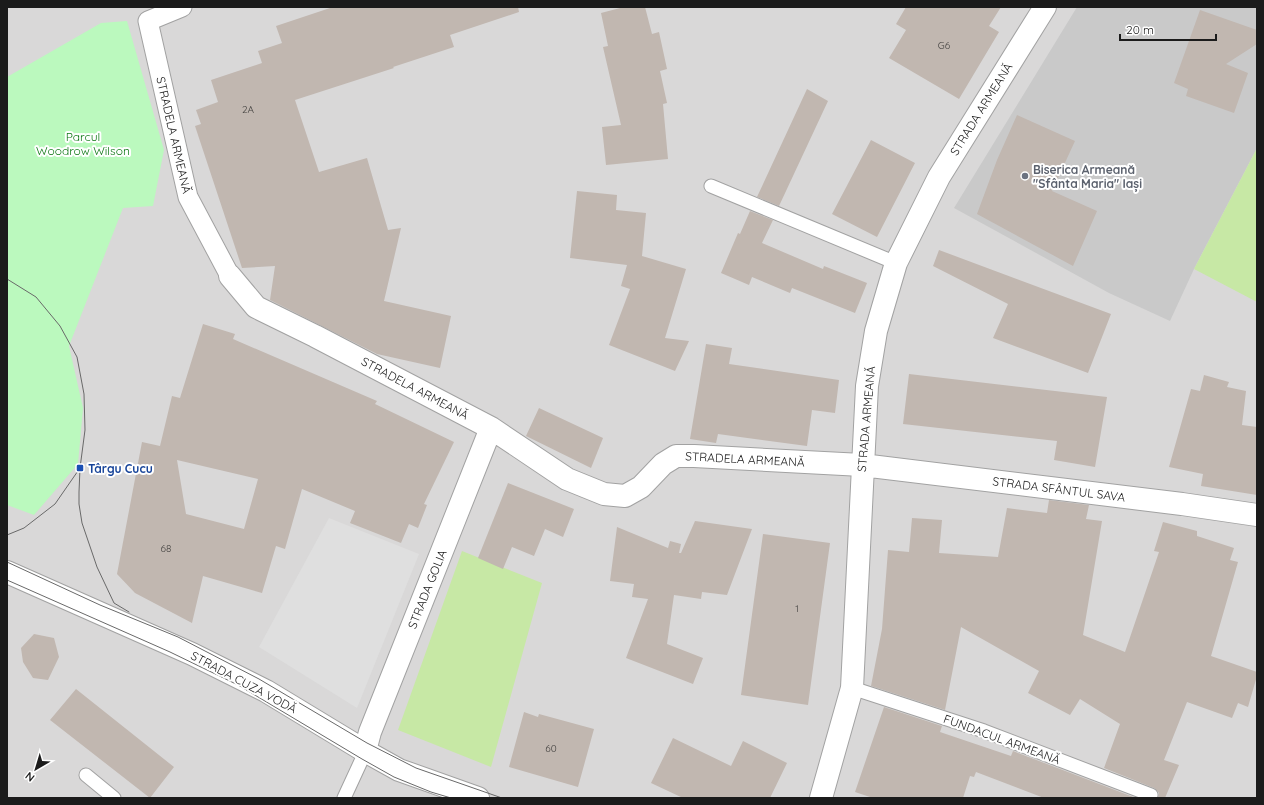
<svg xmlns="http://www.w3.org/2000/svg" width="1264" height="805" font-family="Quicksand,sans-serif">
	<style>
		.residential { fill: #d9d8d8 }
		.religious { fill: #c9c9c9 }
		.grass { fill: #c7e8a5 }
		.park { fill: #bbf9be }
		.parking { fill: #dfdfdf }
		.building { fill: #c1b7b0; fill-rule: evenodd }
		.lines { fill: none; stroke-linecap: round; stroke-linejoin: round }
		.service-casing { stroke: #a2a2a2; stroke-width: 15 }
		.pedestrian-casing { stroke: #a2a2a2; stroke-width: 21 }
		.minor-casing { stroke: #a2a2a2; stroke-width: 24 }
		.tertiary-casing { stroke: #a2a2a2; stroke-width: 24 }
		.service { stroke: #fff; stroke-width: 13 }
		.pedestrian { stroke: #fff; stroke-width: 19 }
		.minor { stroke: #fff; stroke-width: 22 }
		.tertiary { stroke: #fff; stroke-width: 22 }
		.tram { stroke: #696969; stroke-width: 1 }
		.worship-dot { fill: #6b7280; stroke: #fff; stroke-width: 1.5 }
		.transit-dot { fill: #1a4fb4; stroke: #fff; stroke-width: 1.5 }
		.labels { text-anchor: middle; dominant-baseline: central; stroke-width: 4; stroke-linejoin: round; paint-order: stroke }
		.number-label { font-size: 10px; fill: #444240 }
		.street-label { font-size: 12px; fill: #1b1b1b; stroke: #fff }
		.park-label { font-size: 12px; fill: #0b7612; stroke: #fff }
		.worship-label { font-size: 12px; font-weight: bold; fill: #5b616d; stroke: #fff; text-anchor: start }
		.transit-label { font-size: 12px; font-weight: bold; fill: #164399; stroke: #fff; text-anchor: start }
	</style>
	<rect width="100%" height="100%" fill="#ede8e0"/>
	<path class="residential" d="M7 7H1257V798H7Z"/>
	<path class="religious" d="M1077 7H1257V148L1194 269 1170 321 1109 293 954 208Z"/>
	<path class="grass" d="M1257 148V302L1194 269Z
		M462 551 542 583 491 767 398 730Z"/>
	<path class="park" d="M127 21 164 150 153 206 123 208 69 346 83 408 78 464 34 515 7 505V77L101 23Z"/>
	<path class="parking" d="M329 518 419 554 357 708 259 647Z"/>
	<path class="building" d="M333 7H518L519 12 450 35 454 47 393 67 394 68 295 100 319 172 367 158 388 230 401 228 384 301 451 316 440 368 377 354 270 300 275 266 242 268 195 126 201 124 196 110 218 102 211 80 262 63 258 51 282 43 276 26Z
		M624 7H645L652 34 659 32 667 69 660 71 667 103 663 104 668 159 606 165 602 127 621 125 603 47 608 46 601 13Z
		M906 7H1001L989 26 999 32 959 99 889 58 906 30 896 24Z
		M1200 10 1257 30V44L1226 64 1248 73 1234 113 1186 96 1188 89 1174 83Z
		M807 89 828 101 779 206 757 197Z
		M1017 115 1075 141 1052 191 1097 211 1073 266 977 214 997 160Z
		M871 140 915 163 877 237 832 214Z
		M577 191 617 195 616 210 646 213 642 256 686 269 665 338 689 341 675 371 609 345 630 289 621 286 627 265 570 258Z
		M750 211 773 220 762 243 823 269 824 266 867 283 855 313 792 288 790 293 752 277 749 285 721 273 738 233 740 234Z
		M939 250 1111 314 1088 373 993 338 1008 304 933 266Z
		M203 324 235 334 233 339 377 401 375 404 454 442 424 504 427 505 418 528 409 524 401 543 350 523 355 511 302 489 285 549 276 546 262 593 203 576 192 623 135 593 117 574 142 442 160 446 172 396 180 398ZM177 460 258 479 244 529 186 514Z
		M706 344 732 348 729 364 839 380 835 413 812 410 807 446 718 434 716 443 690 439Z
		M909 374 1107 397 1095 467 1054 460 1057 441 903 424Z
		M1204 375 1229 382 1227 387 1246 391 1242 425 1257 427V495L1201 486 1203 474 1169 467 1191 389 1200 391Z
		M539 408 603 438 591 468 526 436Z
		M508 483 574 509 563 537 545 529 534 556 512 547 503 569 478 558Z
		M1049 500 1089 505 1086 519 1102 521 1083 635 1125 652 1159 552 1154 551 1163 522 1197 531V536L1234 548 1230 560 1238 562 1211 656 1257 672V676L1248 707 1238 703 1232 718 1187 702 1164 760 1179 765 1165 798H1158L1159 793 1154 788 1104 768 1120 724 1080 699 1070 715 1028 693 1039 671 961 627 945 710 871 686 882 629 888 550 909 552 912 518 942 520 939 553 998 557 1007 508 1047 513Z
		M695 521 752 529 727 595 702 592 701 599 674 595 667 644 703 658 693 684 626 658 648 599 632 597 634 584 610 581 617 527 668 548 670 541 681 544 679 553H681Z
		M763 534 830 543 808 705 741 695Z
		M34 634 54 638 59 657 48 680 33 678 23 662 21 648Z
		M76 689 174 767 150 798 50 720Z
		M884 707 942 726 940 732 1011 756 1013 751 1136 798H1044L976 772 974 777 970 776 963 798H873L855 792Z
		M524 712 538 717 539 714 594 729 578 787 509 767Z
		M673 738 731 766 743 741 787 763 770 798H683L651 783Z"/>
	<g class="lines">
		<g class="service-casing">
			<path id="service" d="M711 186 896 263
				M852 688 984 731 1151 795
				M86 775 114 798
				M344 798 362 759 365 751"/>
		</g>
		<g class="pedestrian-casing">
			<path id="pedestrian" d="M182 7 148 21 188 197 230 276"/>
		</g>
		<g class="minor-casing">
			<path id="minor" d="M230 276 256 307 315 336 491 428 567 479 604 494 625 496 641 487 663 464 676 456H694L862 465
				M7 572 192 654 266 691 365 751 399 770 478 798
				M365 751 370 732 491 428"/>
		</g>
		<g class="tertiary-casing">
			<path id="tertiary" d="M862 465 1182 504 1257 515
				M821 798 852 688 867 386 876 331 896 263 939 177 1045 7"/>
		</g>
		<use href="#service" class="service"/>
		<use href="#pedestrian" class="pedestrian"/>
		<use href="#minor" class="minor"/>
		<use href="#tertiary" class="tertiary"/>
		<path class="tram" d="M7 279 36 297 60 326 77 357 84 394 85 430 80 468 79 492V504L82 523 97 567 114 603 129 612
			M7 535 24 528 55 504 80 468
			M7 562 100 605 178 637 259 679 367 743 416 768 502 798
			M7 580 170 652 238 685 362 759 394 777 431 792 451 798"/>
	</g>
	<circle class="worship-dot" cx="1025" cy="176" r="4"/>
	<rect class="transit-dot" x="76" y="464" width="8" height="8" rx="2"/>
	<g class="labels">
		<g class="number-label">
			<text x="944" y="45">G6</text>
			<text x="248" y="109">2A</text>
			<text x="166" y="548">68</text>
			<text x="797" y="608">1</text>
			<text x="551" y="748">60</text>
		</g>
		<g class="street-label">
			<text transform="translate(981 109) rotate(-58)">STRADA ARMEANĂ</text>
			<text transform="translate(174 135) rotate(77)">STRADELA ARMEANĂ</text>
			<text transform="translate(415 388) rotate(28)">STRADELA ARMEANĂ</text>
			<text transform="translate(866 419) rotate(-85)">STRADA ARMEANĂ</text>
			<text transform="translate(745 459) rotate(3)">STRADELA ARMEANĂ</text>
			<text transform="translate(1059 489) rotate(7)">STRADA SFÂNTUL SAVA</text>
			<text transform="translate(427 589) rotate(-68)">STRADA GOLIA</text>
			<text transform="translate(244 682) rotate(28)">STRADA CUZA VODĂ</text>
			<text transform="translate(1002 739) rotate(20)">FUNDACUL ARMEANĂ</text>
		</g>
		<g class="park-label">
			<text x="83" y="136">Parcul<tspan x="83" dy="14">Woodrow Wilson</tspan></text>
		</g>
		<g class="worship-label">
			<text x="1033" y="169">Biserica Armeană<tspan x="1033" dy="14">"Sfânta Maria" Iași</tspan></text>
		</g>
		<g class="transit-label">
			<text x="88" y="468">Târgu Cucu</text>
		</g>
	</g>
	<rect width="1264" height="805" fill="none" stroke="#1b1b1b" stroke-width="16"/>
	<g transform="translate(36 769) rotate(218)" stroke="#ffffff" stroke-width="3" paint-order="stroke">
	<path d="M0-3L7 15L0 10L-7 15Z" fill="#1b1b1b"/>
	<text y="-6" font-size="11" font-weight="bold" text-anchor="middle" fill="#1b1b1b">N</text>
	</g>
	<path d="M1120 34v6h96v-6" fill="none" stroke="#1b1b1b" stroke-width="2"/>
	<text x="1126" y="34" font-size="12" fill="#1b1b1b" stroke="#ffffff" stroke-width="3" paint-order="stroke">20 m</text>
</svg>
